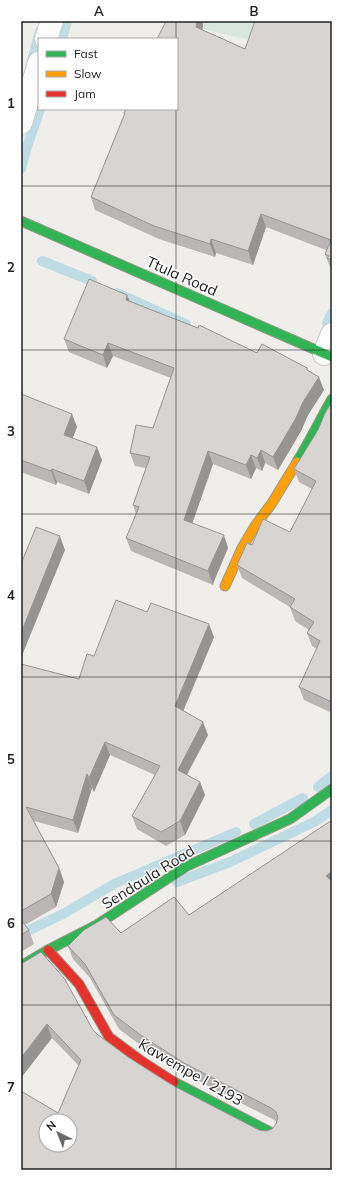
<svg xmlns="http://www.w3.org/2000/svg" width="353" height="1191" font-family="Mulish,sans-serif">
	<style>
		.wetland { fill: #d9e6de }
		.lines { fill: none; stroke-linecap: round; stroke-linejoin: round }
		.stream { stroke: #bfdbe3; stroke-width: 10 }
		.street-casing { stroke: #c9c8c7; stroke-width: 24 }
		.fast-casing { stroke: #999a82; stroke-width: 11 }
		.slow-casing { stroke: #999a82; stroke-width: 11 }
		.jam-casing { stroke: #999a82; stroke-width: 11 }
		.street { stroke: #fdfcfc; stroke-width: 22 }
		.fast { stroke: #30b455; stroke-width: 9 }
		.slow { stroke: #ff9f0a; stroke-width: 9 }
		.jam { stroke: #e5322d; stroke-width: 9 }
		.wall { fill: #b9b6b5 }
		.shaded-wall { fill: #969493 }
		.building { fill: #d7d4d2; stroke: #969493; fill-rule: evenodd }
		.grid { fill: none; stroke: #222; stroke-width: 1; stroke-opacity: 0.55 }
		.labels { text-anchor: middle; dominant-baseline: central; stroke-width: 3; stroke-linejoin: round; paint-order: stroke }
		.street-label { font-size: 15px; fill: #222; stroke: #fff }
		.neatline { fill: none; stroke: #222; stroke-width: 1.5 }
		.grid-label { font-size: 13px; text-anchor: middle; font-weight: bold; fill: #222 }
	</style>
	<rect width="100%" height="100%" fill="#f0eeeb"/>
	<path class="wetland" d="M168 21H332V59Z"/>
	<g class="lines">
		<path class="stream" d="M62 39 67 21
			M30 67 40 31
			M21 169 27 147 40 109
			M42 261 92 281
			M117 293 186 324
			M327 323 332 313
			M318 787 332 776
			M254 824 303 798
			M177 882 230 862 314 822 332 810
			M21 934 63 914 114 884 236 832"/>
		<g class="street-casing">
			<path id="street" d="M46 39 52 21
				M21 123 39 63
				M324 354 332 334"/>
		</g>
		<g class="fast-casing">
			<path id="fast" d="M21 221 332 357
				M297 462C310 441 320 420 332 399
				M21 966 48 950 95 926 187 866 290 819 332 789
				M174 1082 270 1132"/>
		</g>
		<g class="slow-casing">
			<path id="slow" d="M225 586 242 548 255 526 272 503 297 462"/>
		</g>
		<g class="jam-casing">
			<path id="jam" d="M48 950 79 984 109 1037 140 1060 174 1082"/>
		</g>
		<use href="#street" class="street"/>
		<use href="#fast" class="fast"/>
		<use href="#slow" class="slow"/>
		<use href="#jam" class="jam"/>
	</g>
	<path class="wall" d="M332 21V271L331 268 330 267 325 254 326 250 266 227 253 265 216 253 215 257 159 239 95 210 91 197 125 115 124 113 203 25 202 30 245 49Z
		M127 295 130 301 257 353 307 368 309 371 324 390 308 415 301 431 278 470 265 463 262 471 256 468 251 479 213 464 192 523 228 548 214 581 213 585 131 551 126 538 136 514 133 505 146 468 135 466 130 453 153 428 171 378 113 356 107 368 69 352 64 339Z
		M21 388 23 393 22 395 77 427 72 438 102 460 89 494 57 482 56 485 21 472Z
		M332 402V713L304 700 299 687 317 649 312 646 307 633 309 630 295 621 290 607 242 578 237 565 252 545 290 532 312 489 299 482 294 469 318 430Z
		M214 637 183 710 208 735 187 775 200 782 205 795 185 835 166 846 137 829 132 816 155 775 110 755 94 792 92 788 78 833 34 821 59 868 64 882 56 907 25 925 29 930 34 944 21 952V664L79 679 94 656Z
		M189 915 332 1170H21L58 1113 79 1066 52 1038 21 964 93 1030 97 1034 128 1057 172 1085 259 1130 266 1131 272 1129 276 1124 277 1122 276 1121 189 1076 147 1050 119 1029 90 978 73 959 68 946Z"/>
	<path class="shaded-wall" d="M197 21H202L203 25 201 41 196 27Z
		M261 214 266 227 253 265 248 251Z
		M211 239 216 253 215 257 210 244Z
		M127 295 132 308 126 300Z
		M108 343 113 356 107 368 103 355Z
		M319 377 324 390 308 415 301 431 278 470 273 457 303 402Z
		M21 388 23 393 21 397Z
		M72 414 77 427 69 448 64 435Z
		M97 447 102 460 89 494 84 481Z
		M261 450 265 463 262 471 257 458Z
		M208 451 213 464 189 533 184 520Z
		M251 455 256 468 251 479 246 465Z
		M52 469 57 482 56 485 51 471Z
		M224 535 228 548 214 581 213 585 208 571 209 568Z
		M60 536 65 550 21 658V633Z
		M209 624 214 637 180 719 175 706Z
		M203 722 208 735 182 783 178 770Z
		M105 742 110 755 94 792 89 778Z
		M87 774 92 788 78 833 73 820Z
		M200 782 205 795 185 835 180 821Z
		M59 868 64 882 56 907 51 894Z
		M332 871V888L326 876Z
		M47 1024 52 1038 21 1078V1058Z"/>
	<path class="building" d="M166 21H197L196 27 245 49 255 21H332V260L327 258 329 256 325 254 331 240 261 214 248 251 211 239 210 244 154 226 91 197 125 113H124L126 109H177V39H157Z
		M89 279 127 295 126 300 198 328 199 325 257 353 262 344 307 368V370L319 377 303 402 296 418 273 457 261 450 257 458 251 455 246 465 208 451 184 520 224 535 209 568 208 571 126 538 139 507 133 505 150 457 130 453 136 425 153 428 174 368 108 343 103 355 64 339Z
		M21 394 72 414 64 435 97 447 84 481 52 469 51 471 21 460Z
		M332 402V702L299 687 320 641 307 633 314 622 290 607 295 599 237 565 247 543 252 545 263 519 290 532 316 481 294 469 318 430 325 413Z
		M36 527 60 536 21 633V564Z
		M116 600 147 612 151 603 209 624 175 706 203 722 178 770 200 782 180 821 161 832 132 816 160 766 105 742 89 778 87 774 73 820 26 807 59 868 51 894 21 911V664L79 679 87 654 94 656Z
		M332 820V871L326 876 332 881V1170H162L160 1169V1170H154L150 1169V1170H21V1091L58 1113 81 1060 47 1024 21 1058V964L41 952 64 978 93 1030 97 1034 128 1057 172 1085 259 1130 266 1131 272 1129 276 1124 278 1118 276 1112 271 1108 184 1063 142 1036 114 1015 85 964 68 946 84 930 106 917 121 933 174 897 189 915ZM46 1121H70V1145H46Z
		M21 920 29 930 21 935Z"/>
	<path class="grid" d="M176 21V39M176 109V1170M21 186H332M21 350H332M21 514H332M21 677H332M21 841H332M21 1005H332"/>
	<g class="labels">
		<g class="street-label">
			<text transform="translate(182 276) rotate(24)">Ttula Road</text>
			<text transform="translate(148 877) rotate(-32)">Sendaula Road</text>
			<text transform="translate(191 1072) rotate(30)">Kawempe I 2193</text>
		</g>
	</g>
	<rect width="353" height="1191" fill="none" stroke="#ffffff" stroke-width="44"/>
	<rect x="38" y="38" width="140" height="72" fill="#ffffff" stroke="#a7a7a7"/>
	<rect x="46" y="51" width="20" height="6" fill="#30b455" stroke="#a7a7a7"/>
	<text x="74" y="58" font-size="12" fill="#222222">Fast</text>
	<rect x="46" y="71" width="20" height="6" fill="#ff9f0a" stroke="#a7a7a7"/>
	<text x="74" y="78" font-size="12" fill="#222222">Slow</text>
	<rect x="46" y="91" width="20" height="6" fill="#e5322d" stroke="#a7a7a7"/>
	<text x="74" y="98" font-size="12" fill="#222222">Jam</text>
	<g transform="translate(58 1133) rotate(317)"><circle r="19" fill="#ffffff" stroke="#a7a7a7"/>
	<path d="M0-3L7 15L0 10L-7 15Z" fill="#6a6968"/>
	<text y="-6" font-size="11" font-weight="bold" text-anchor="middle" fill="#222222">N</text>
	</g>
	<rect x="22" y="22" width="309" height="1147" class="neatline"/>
	<g class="grid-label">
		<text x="99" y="16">A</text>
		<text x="254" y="16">B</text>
		<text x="11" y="108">1</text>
		<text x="11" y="272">2</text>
		<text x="11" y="436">3</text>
		<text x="11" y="600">4</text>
		<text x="11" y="764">5</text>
		<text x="11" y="928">6</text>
		<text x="11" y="1092">7</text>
	</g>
</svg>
